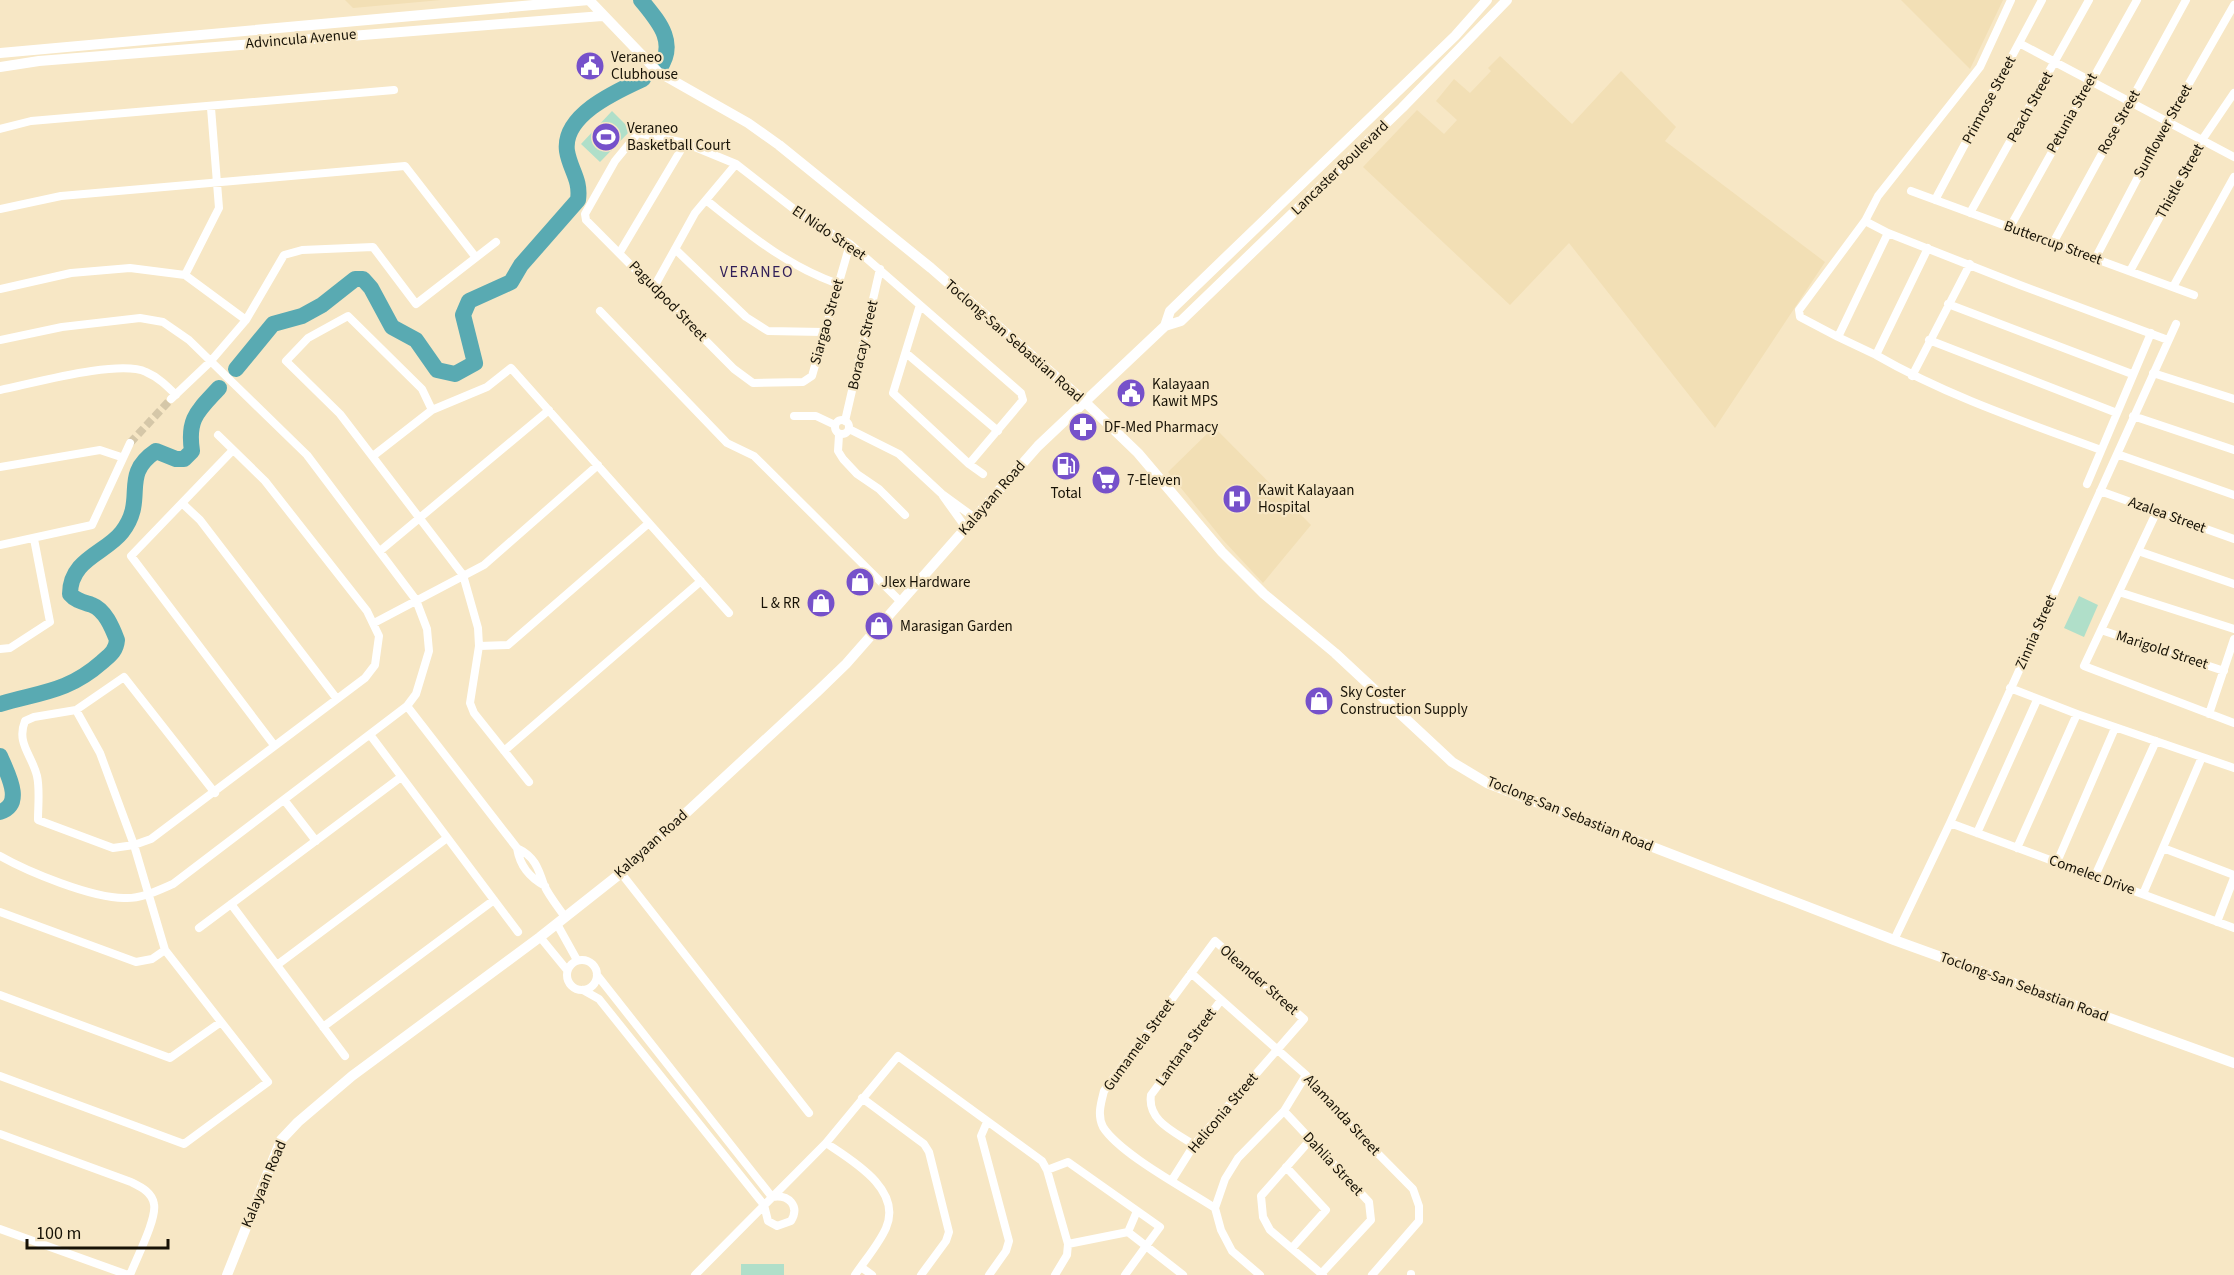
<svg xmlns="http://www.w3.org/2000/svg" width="2234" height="1275" font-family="'Source Sans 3',sans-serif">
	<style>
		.built { fill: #f2dfb5 }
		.park { fill: #b0dfc9 }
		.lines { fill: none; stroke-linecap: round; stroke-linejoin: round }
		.river { stroke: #59aab2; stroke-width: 16 }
		.minor-tunnel { stroke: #d5c7a8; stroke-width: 8; stroke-dasharray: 8 4; stroke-linecap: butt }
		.minor { stroke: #fff; stroke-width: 8 }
		.secondary { stroke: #fff; stroke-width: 10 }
		.labels { text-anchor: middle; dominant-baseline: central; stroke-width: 4.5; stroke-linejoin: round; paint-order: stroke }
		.street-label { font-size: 15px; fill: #171206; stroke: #f7e7c5 }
		.poi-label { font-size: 15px; fill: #171206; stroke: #f7e7c5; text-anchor: start }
		.neighbourhood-label { font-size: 16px; letter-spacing: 1.5px; fill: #301e58; stroke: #f7e7c5 }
	</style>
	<rect width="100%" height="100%" fill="#f7e7c5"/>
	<path class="built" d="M345 0H441L353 8Z
		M1901 0H2003L1970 69Z
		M1500 56 1572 124 1621 71 1676 127 1665 141 1825 262 1715 428 1569 243 1510 305 1363 167 1417 110 1444 134 1457 120 1436 101 1454 79 1470 93 1491 71 1488 68Z
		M1214 427 1311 525 1263 583 1223 540 1168 472Z"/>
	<path class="park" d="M612 111 631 130 600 162 581 144Z
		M2079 596 2098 605 2084 637 2064 628Z
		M741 1264H784V1275H741Z"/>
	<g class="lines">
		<path class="river" d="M641 0C658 21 678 42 659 69
			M236 369 273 324 302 316 322 305 355 279H363L371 288 392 327 416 340 437 370 455 374 475 363 463 315 469 301 511 282 521 265 578 200C581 179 570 170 567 151 562 115 617 91 643 79
			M0 704C41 692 68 692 102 662 110 655 116 651 117 640 112 627 105 610 92 605 83 602 76 601 70 594 70 559 106 553 122 532 148 498 119 476 156 451L176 459H184L192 451C187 418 198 411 219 388
			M0 756C7 773 25 804 0 812"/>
		<path class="minor-tunnel" d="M130 443 171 399"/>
		<path class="minor" d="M2019 43 2234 157
			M0 129 31 121 394 90
			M1911 191 2194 295
			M706 200C749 234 785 265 838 284
			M1935 200 2042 0
			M0 209 61 196 405 166 474 255
			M1970 213 2089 0
			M1865 221 1888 233 2020 285 2168 340
			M2010 227 2137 0
			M1888 233 1838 337 1800 317 1799 310 1865 221 1878 196 1980 67 2011 0
			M2053 243 2186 0
			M850 244 812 376 803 382 753 383 734 369 586 220 585 214 615 161 638 133 685 143 736 164 808 220 850 244 1021 393 1023 400 969 464
			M675 249 746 317 768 331 823 332
			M620 252 685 143
			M2095 259 2167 122 2234 5
			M2130 271 2202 140 2234 93
			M654 287 695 213 736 164
			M2173 287 2234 177
			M0 289 71 273 130 268 185 275
			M1948 304 2132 374
			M920 305 893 393 969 464 983 474
			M600 311 727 443 754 456 901 602
			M246 320 284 255 302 250 373 247 416 304 496 242
			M1838 337 1876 355 1928 248
			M0 340 62 327 140 318 163 322 189 340 307 455 416 600 427 629 429 651 416 694 407 706 173 884C157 891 141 899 124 898 92 898 28 872 0 856
			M1929 340 2117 413
			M906 353 998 431
			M1876 355C1947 396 2025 422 2101 450
			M2153 373 2234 399
			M1912 376 1970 264
			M0 390C31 384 119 359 146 372 158 377 167 386 176 395
			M171 399 210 362 246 320 185 275 219 208 211 108
			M432 410 422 389 348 316 308 338 286 361 340 414 463 575 478 628 479 646 470 703 474 713 529 782
			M794 416H816L835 425
			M2133 416 2234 450
			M835 427a7 7 0 1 1 14 0a7 7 0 1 1-14 0Z
			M845 421 880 269
			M849 429 899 454 942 494 975 518
			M839 435 838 451 843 459 857 474 879 489 905 515
			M233 450 131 556 274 745
			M2117 454 2234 495
			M373 456 432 410 487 387 511 368 729 613
			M0 467 100 450 121 457
			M2087 484 2151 333
			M2100 491 2234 539
			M943 496 966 528
			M184 505 200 520 337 699
			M2157 511 2084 666 2234 723
			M0 545 92 525 130 443
			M380 551 549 410
			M2138 551 2234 584
			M2119 592 2234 629
			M374 623 484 565 598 465
			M2101 630 2224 671
			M479 646 508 645 649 523
			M0 649 10 648 50 622 34 539
			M2010 688 2077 714 2234 768
			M407 706 517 848C520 866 529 877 545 886
			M2209 714 2234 639
			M371 736 518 932
			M504 751 701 581
			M215 793 124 677 76 710 34 717 25 721C16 743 32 755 37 776 40 789 38 806 38 820L113 848 134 845 151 839 365 678 375 665 379 636 367 611 265 481 218 435
			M285 801 316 841
			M1950 823 2234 928
			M1977 833 2037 700
			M517 848C534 856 538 867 544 885 549 896 558 907 565 917
			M2017 848 2077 714
			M2163 848 2234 875
			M2057 862 2115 728
			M621 873 809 1113
			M2095 876 2156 741
			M2143 894 2202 757
			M231 904 345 1056
			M0 912 136 962 152 959 165 950
			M2217 922 2234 878
			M557 924 577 960
			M199 928 401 777
			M540 937 567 970
			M1894 940 1950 823 2176 324
			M567 975a15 15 0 1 1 30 0a15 15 0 1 1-30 0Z
			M277 965 447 838
			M1191 973 1306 1075 1327 1102 1413 1189 1419 1206V1221L1372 1275
			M583 990 599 999 764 1205 768 1221 777 1226 791 1221C800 1206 789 1194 772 1197L597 975
			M0 995 170 1058 221 1022
			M323 1027 494 900
			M0 1076 184 1144 268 1082 165 950 134 845 100 753 76 710
			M862 1098 924 1144 929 1152 949 1232 946 1241 921 1275
			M1284 1111 1369 1202 1371 1220 1321 1274
			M987 1122 981 1136 1009 1241 1006 1251 989 1275
			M0 1134 131 1182C141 1187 152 1192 154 1204 157 1219 136 1259 130 1275
			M1311 1139 1261 1196 1263 1217 1270 1230 1323 1275
			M826 1143C851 1160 903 1189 886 1228 879 1244 865 1260 855 1275
			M1194 1145C1175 1132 1147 1121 1151 1095L1221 1000
			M1286 1167 1326 1210 1292 1248
			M1047 1170 1068 1162 1160 1227 1146 1246 1128 1232 1137 1211
			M1172 1180 1194 1145 1304 1019 1215 941 1104 1091C1101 1103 1097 1115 1103 1127 1120 1154 1186 1189 1215 1208
			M0 1229 128 1275
			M1068 1244 1128 1232
			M861 1267 872 1275
			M1411 1274V1275
			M695 1275 826 1143 898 1056 1042 1161 1047 1170 1068 1244 1067 1255 1055 1275
			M1125 1275 1146 1246 1183 1275
			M1260 1275 1232 1251 1221 1230 1215 1208 1225 1179 1238 1158 1284 1111 1306 1075"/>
		<path class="secondary" d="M0 53 589 0 658 72 748 123 779 145 931 268 1084 401 1138 453 1222 552 1264 594 1335 653 1452 762 1487 783 1894 940 2234 1063
			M0 67 39 61 602 16
			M1165 326 1170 311 1455 36 1487 0
			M227 1275 281 1140 298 1122 352 1076 540 937 621 873 818 691 846 664 1038 446 1165 326 1181 321 1402 108 1507 0"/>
	</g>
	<defs>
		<g id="civic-disc" transform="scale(1.5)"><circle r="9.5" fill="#7651ca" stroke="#f7e7c5"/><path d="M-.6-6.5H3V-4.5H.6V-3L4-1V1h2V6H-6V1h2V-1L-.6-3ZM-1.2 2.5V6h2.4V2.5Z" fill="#fff"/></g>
		<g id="stadium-disc" transform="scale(1.5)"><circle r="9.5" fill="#7651ca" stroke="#f7e7c5"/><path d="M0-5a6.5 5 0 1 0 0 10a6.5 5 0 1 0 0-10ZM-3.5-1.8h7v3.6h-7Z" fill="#fff"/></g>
		<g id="pharmacy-disc" transform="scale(1.5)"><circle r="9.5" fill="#7651ca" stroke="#f7e7c5"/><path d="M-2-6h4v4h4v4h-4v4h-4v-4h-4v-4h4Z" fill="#fff"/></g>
		<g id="fuel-disc" transform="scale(1.5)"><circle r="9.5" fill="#7651ca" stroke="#f7e7c5"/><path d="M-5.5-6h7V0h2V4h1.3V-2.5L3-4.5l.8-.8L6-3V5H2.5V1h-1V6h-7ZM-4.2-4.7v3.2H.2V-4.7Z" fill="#fff"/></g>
		<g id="supermarket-disc" transform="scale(1.5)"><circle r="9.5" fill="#7651ca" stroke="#f7e7c5"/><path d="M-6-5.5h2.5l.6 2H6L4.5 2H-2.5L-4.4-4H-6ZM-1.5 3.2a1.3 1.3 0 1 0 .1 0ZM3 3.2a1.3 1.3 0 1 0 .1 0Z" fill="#fff"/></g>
		<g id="hospital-disc" transform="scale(1.5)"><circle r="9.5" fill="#7651ca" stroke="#f7e7c5"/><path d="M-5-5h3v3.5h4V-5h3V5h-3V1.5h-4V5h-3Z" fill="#fff"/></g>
		<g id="shop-disc" transform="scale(1.5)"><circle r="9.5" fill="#7651ca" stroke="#f7e7c5"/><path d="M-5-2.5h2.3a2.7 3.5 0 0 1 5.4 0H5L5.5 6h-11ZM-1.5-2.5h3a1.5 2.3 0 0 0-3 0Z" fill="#fff"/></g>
	</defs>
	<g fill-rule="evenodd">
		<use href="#civic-disc" x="590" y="66"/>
		<use href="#stadium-disc" x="606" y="137"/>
		<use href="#civic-disc" x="1131" y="393"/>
		<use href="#pharmacy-disc" x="1083" y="427"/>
		<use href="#fuel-disc" x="1066" y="466"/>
		<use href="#supermarket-disc" x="1106" y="480"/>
		<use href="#hospital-disc" x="1237" y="499"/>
		<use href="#shop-disc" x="860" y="582"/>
		<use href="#shop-disc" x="821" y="603"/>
		<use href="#shop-disc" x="879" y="626"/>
		<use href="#shop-disc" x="1319" y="701"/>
	</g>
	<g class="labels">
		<g class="street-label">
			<text transform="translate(301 39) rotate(-5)">Advincula Avenue</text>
			<text transform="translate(1989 100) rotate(-62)">Primrose Street</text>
			<text transform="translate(2030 107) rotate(-61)">Peach Street</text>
			<text transform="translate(2072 113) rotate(-61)">Petunia Street</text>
			<text transform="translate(2119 122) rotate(-61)">Rose Street</text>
			<text transform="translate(2163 131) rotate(-61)">Sunflower Street</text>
			<text transform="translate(1340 168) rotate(-44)">Lancaster Boulevard</text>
			<text transform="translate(2180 181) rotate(-61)">Thistle Street</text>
			<text transform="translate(829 233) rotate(34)">El Nido Street</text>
			<text transform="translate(2053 243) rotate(20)">Buttercup Street</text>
			<text transform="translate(668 301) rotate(46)">Pagudpod Street</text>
			<text transform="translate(827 322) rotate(-74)">Siargao Street</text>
			<text transform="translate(1014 341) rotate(41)">Toclong-San Sebastian Road</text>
			<text transform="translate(863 345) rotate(-77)">Boracay Street</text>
			<text transform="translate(992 498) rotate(-49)">Kalayaan Road</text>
			<text transform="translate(2167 515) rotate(20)">Azalea Street</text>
			<text transform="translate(2036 632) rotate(-66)">Zinnia Street</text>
			<text transform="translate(2162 650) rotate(18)">Marigold Street</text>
			<text transform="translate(1570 814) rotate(22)">Toclong-San Sebastian Road</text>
			<text transform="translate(651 844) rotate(-42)">Kalayaan Road</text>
			<text transform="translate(2092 875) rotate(20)">Comelec Drive</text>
			<text transform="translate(1259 980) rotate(41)">Oleander Street</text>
			<text transform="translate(2024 987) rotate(20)">Toclong-San Sebastian Road</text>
			<text transform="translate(1139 1045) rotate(-54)">Gumamela Street</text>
			<text transform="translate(1186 1047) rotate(-54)">Lantana Street</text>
			<text transform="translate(1223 1113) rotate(-50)">Heliconia Street</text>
			<text transform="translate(1342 1115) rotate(47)">Alamanda Street</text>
			<text transform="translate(1333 1164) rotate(47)">Dahlia Street</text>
			<text transform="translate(264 1184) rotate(-67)">Kalayaan Road</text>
		</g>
		<g class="poi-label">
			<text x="611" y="57">Veraneo<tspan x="611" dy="17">Clubhouse</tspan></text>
			<text x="627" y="128">Veraneo<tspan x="627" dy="17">Basketball Court</tspan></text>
			<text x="1152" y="384">Kalayaan<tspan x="1152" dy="17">Kawit MPS</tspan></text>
			<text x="1104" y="427">DF-Med Pharmacy</text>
			<text x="1127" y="480">7-Eleven</text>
			<text x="1258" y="490">Kawit Kalayaan<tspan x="1258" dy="17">Hospital</tspan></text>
			<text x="1066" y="493" text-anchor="middle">Total</text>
			<text x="881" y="582">Jlex Hardware</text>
			<text x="800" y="603" text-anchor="end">L &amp; RR</text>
			<text x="900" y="626">Marasigan Garden</text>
			<text x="1340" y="692">Sky Coster<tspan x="1340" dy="17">Construction Supply</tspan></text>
		</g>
		<g class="neighbourhood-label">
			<text x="757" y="272">VERANEO</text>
		</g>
	</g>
	<path d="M27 1239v9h141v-9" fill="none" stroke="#171206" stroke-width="3"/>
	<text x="36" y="1239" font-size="18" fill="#171206" stroke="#f7e7c5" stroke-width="4.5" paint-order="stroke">100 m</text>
</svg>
